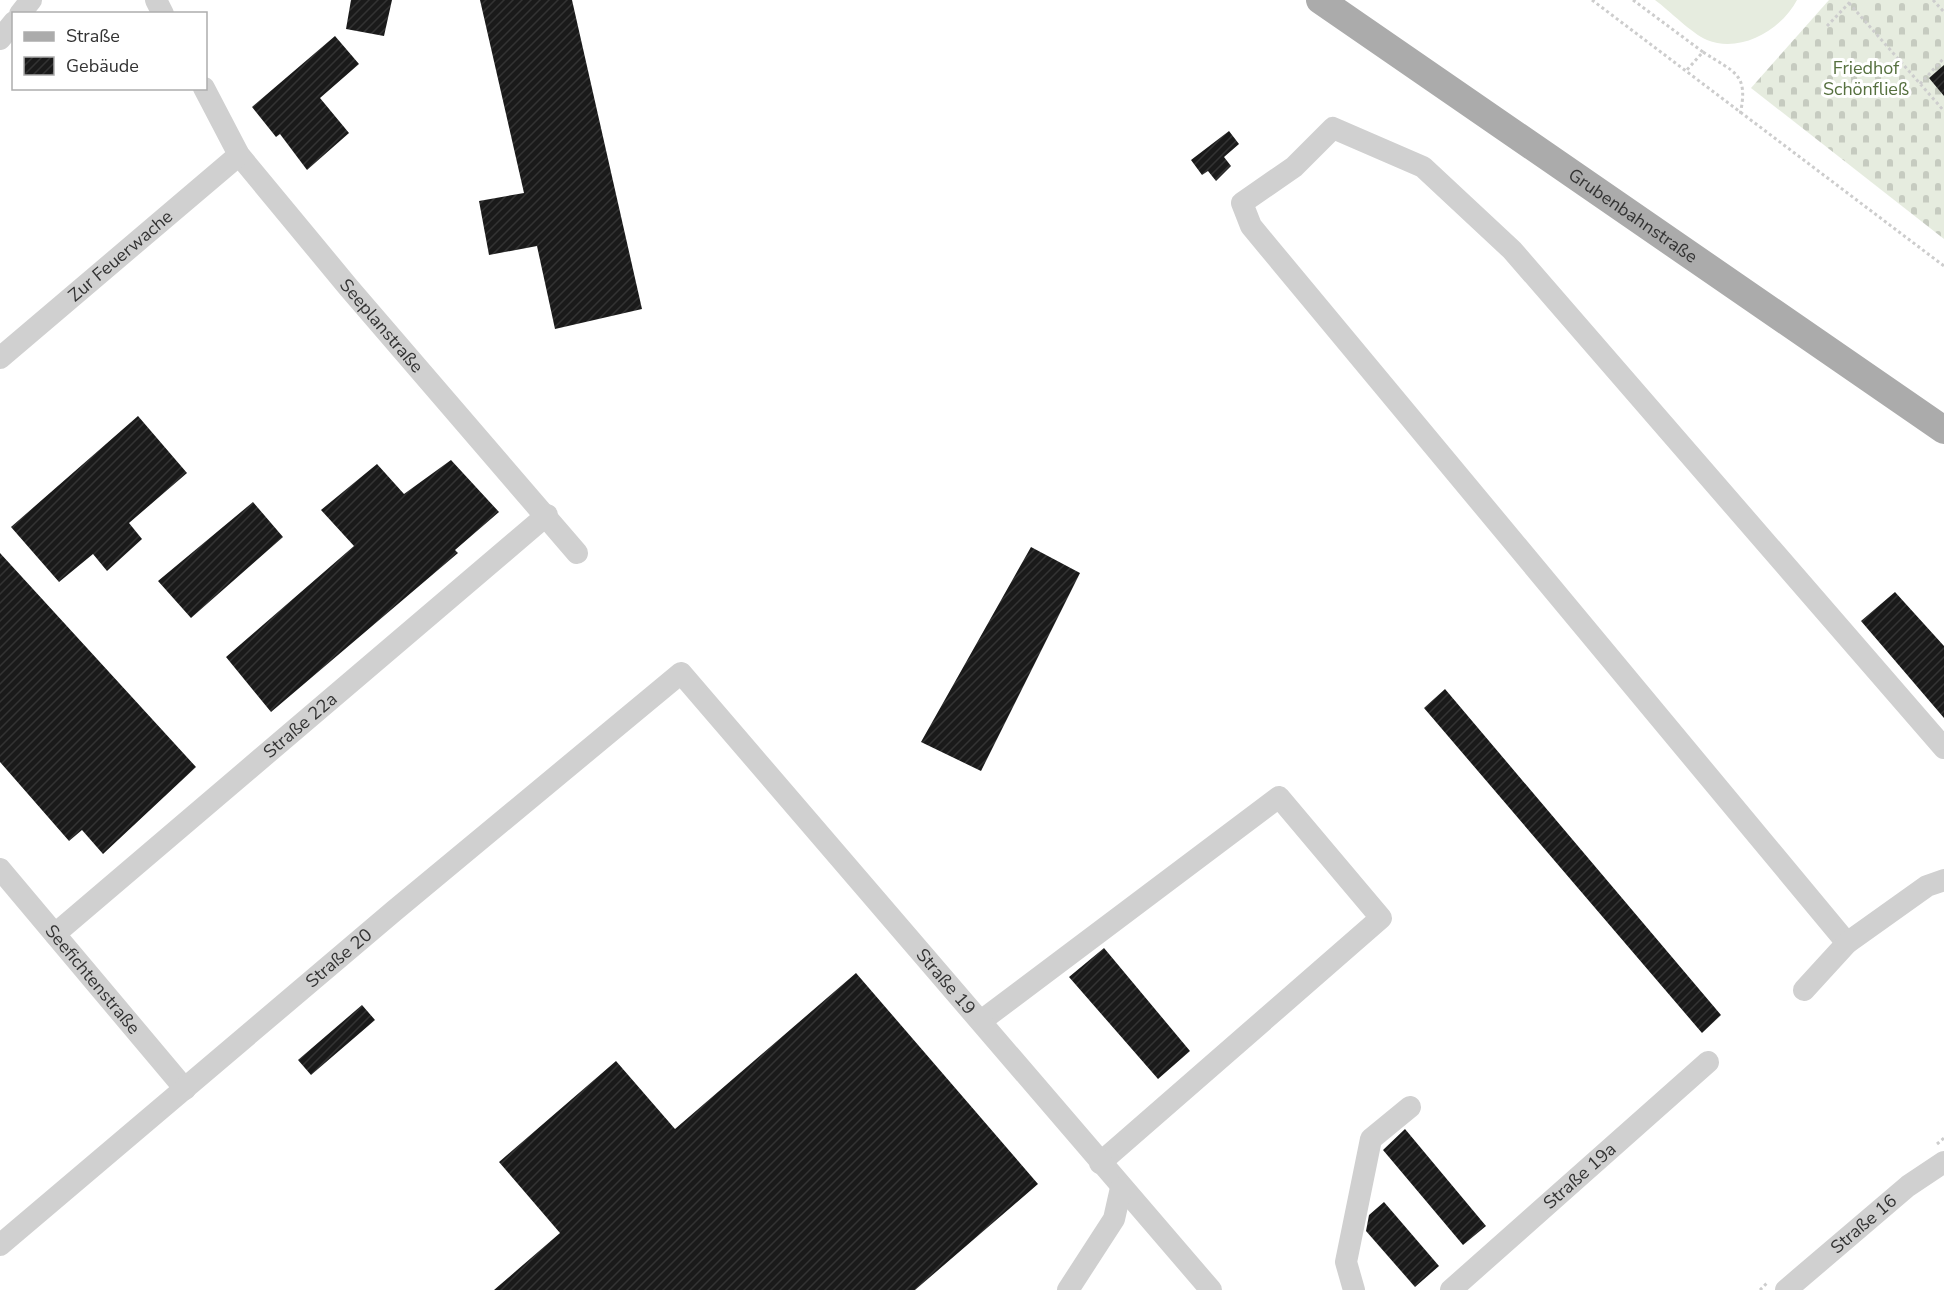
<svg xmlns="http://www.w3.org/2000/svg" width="1944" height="1290" font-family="'Nunito Sans',sans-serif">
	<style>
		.cemetery { fill: url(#cemetery-stones) }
		.park { fill: #e6ecdf }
		.building { fill: url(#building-hatch) }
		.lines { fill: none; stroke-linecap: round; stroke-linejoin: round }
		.path { stroke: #cdcdcd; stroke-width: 3; stroke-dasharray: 3 3; stroke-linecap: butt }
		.minor { stroke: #d0d0d0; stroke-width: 22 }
		.major { stroke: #ababab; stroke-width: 28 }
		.labels { text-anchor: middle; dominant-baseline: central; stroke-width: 6; stroke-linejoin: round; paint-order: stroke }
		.park-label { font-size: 18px; fill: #56703f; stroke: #fff }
		.street-label { font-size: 18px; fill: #333; stroke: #fff }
	</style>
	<defs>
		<pattern id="cemetery-stones" width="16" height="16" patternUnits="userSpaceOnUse" patternTransform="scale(1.5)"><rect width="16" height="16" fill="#e6ecdf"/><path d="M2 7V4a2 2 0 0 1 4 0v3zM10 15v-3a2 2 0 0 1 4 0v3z" fill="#c6cbc0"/></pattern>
		<pattern id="building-hatch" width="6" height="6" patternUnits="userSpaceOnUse" patternTransform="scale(1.5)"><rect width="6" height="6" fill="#1a1a1a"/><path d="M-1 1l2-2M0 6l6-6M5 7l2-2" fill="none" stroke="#333"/></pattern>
	</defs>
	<rect width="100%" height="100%" fill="#fff"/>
	<path class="cemetery" d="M1829 0H1944V239L1751 88Z"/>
	<path class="park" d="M1655 0H1797C1782 29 1741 54 1707 40 1691 33 1670 11 1655 0Z"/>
	<path class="building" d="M351 0H392L384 36 346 29Z
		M480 0H572L642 309 555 329 537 246 489 255 479 201 524 193Z
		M335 36 359 64 320 98 349 133 307 170 280 134 276 137 252 107Z
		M1944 65V96L1929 78Z
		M1229 131 1239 144 1224 157 1231 166 1216 181 1208 171 1202 175 1191 160Z
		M138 416 187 473 129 523 142 539 107 571 93 554 59 582 11 527Z
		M451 460 499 512 455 550 458 553 271 712 226 657 354 546 321 510 377 464 404 494Z
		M253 502 283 537 191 618 158 581Z
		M1031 547 1080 573 981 771 921 742Z
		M0 553 196 767 103 854 82 830 69 841 0 762Z
		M1895 592 1944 646V718L1861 621Z
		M1445 689 1721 1015 1702 1033 1424 708Z
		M1104 948 1190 1051 1158 1079 1069 977Z
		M856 973 1038 1184 915 1290H494L560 1233 499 1162 616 1061 675 1129Z
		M362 1005 375 1020 311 1075 298 1060Z
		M1405 1129 1486 1226 1463 1245 1383 1150Z
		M1384 1202 1439 1266 1415 1287 1366 1231 1369 1215Z"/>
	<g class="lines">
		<path class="path" d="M1592 0 1944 266
			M1633 0 1703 52 1685 72
			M1933 0 1944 12
			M1849 3 1944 111
			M1827 26 1852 0
			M1703 52C1735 73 1749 73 1740 115
			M1920 84 1944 58
			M1937 1144 1944 1138
			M1760 1290 1767 1283"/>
		<g class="minor">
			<path d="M156 0 163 14"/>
			<path d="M20 14 31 0"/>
			<path d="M0 39 14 22"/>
			<path id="s1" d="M204 88 239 155 349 288 577 553"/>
			<path id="s2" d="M0 358 239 155"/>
			<path id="s3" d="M0 869 185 1089"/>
			<path id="s4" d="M55 934 547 515"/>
			<path d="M1847 943 1270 249 1251 226 1242 203 1294 167 1333 128 1423 167 1512 250 1944 748"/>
			<path d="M1804 990 1847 943 1927 886 1944 880"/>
			<path d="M981 1021 1279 797 1381 918 1100 1163"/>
			<path id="s5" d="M0 1245 394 911 681 673 1211 1290"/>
			<path d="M1068 1290 1114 1219 1121 1188"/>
			<path d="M1354 1290 1346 1262 1371 1139 1410 1107"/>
			<path id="s6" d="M1451 1290 1708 1062"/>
			<path id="s7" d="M1786 1290 1908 1186 1944 1162"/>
		</g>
		<path class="major" id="s8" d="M1320 0 1944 430"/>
	</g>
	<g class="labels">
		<g class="park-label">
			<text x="1866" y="68">Friedhof<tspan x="1866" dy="21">Schönfließ</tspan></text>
		</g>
		<g class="street-label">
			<text stroke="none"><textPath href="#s8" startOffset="380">Grubenbahnstraße</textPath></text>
			<text stroke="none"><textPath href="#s2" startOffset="158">Zur Feuerwache</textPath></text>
			<text stroke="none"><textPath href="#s1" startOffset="298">Seeplanstraße</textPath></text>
			<text stroke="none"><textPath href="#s4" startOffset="322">Straße 22a</textPath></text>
			<text stroke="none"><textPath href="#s5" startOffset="444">Straße 20</textPath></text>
			<text stroke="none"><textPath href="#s3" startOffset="144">Seefichtenstraße</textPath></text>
			<text stroke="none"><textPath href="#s5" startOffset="1296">Straße 19</textPath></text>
			<text stroke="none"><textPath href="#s6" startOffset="172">Straße 19a</textPath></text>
			<text stroke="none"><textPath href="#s7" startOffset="102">Straße 16</textPath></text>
		</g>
	</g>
	<rect x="12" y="12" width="195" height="78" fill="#ffffff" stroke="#adadad" stroke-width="1.5"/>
	<rect x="24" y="32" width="30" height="9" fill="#ababab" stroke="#adadad" stroke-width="1.5"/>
	<text x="66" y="42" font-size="18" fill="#333333">Straße</text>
	<rect x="24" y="57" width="30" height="18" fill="url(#building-hatch)" stroke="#adadad" stroke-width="1.5"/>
	<text x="66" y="72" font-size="18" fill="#333333">Gebäude</text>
</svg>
